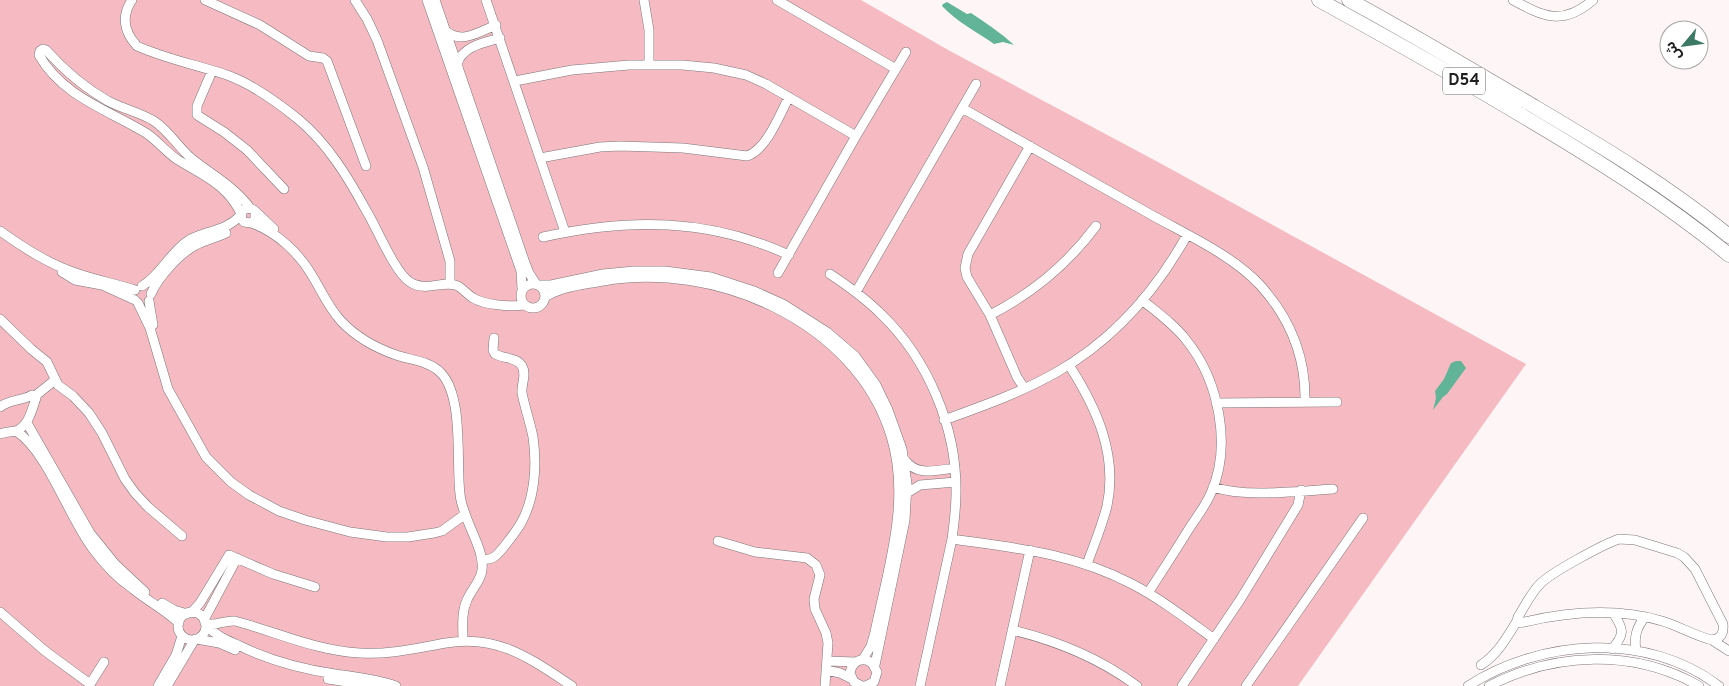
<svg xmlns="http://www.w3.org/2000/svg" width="1729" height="686" font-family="Overpass,'Noto Sans Arabic',sans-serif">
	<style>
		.green { fill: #f6bbc2 }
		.water { fill: #62b498 }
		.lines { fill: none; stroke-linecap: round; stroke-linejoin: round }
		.minor-casing { stroke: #7d7576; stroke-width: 10 }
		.highway-casing { stroke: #7d7576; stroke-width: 15 }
		.minor { stroke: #fff; stroke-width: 9 }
		.highway { stroke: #fff; stroke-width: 14 }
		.labels { text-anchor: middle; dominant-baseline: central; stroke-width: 4; stroke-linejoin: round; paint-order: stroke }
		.shield { fill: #fff; stroke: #646262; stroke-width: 1 }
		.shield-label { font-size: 16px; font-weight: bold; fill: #211e1f }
	</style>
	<rect width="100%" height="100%" fill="#fef6f6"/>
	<path class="green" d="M0 0H861L950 51 1158 162 1526 364 1298 686H0Z"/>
	<path class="water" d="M947 2 967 14 971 13C986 23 1001 33 1014 45L1003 42 994 44C977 32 957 22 942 6L943 4Z
		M1456 361H1461L1466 368 1447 394 1443 397 1433 410 1436 398 1435 391 1444 379 1451 363Z"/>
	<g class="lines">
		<g class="minor-casing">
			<path id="minor" d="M132 0C121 16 124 32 137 46 166 59 197 65 227 75 252 84 277 102 298 119 328 144 348 177 367 212 377 228 395 273 410 282 426 293 444 279 458 286 463 289 467 294 473 298 485 305 510 307 524 305
				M205 0 260 25 309 56 323 58 327 61 366 166
				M355 0 367 19 377 40 423 167 450 261V284
				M427 0 521 271 522 289
				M435 0 524 260 529 273 536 284
				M486 0 565 232
				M644 0 649 30V64
				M777 0 896 69
				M1513 0C1544 17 1563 26 1593 0
				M445 30C460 45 479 32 496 25
				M457 64C463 46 483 43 500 38
				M212 71 197 106V115L224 132 247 150 284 189
				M515 81 572 70 629 65H682L714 68 746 75 766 84 856 136
				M962 108C1024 143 1086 178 1148 213 1185 234 1231 254 1260 285 1290 318 1306 357 1305 402
				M540 158 600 147 620 146 683 148 747 156C767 149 779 116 789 97
				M255 212V220L251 223 244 222 241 218 243 210 250 208 254 210 274 229
				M241 214C228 185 204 176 178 160 166 152 158 141 146 133 108 110 62 96 39 55L40 51 43 49 46 50C64 70 85 88 108 101 123 109 139 112 154 121 169 131 178 147 192 159 212 175 235 187 250 208
				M251 223C276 231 300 254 313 277 322 292 329 308 341 321 356 337 376 348 396 355 410 360 430 361 441 373 464 397 456 462 460 494 462 519 485 548 482 570 481 581 471 590 467 600 461 613 463 628 463 641
				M0 231C24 248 50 265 79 274 97 280 116 284 135 290
				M543 237C629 218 708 218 789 255
				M62 272 75 280 102 285 135 300
				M778 273 856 136 906 52
				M830 274C848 286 866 299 881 314 928 359 957 428 956 493 956 508 954 524 952 539L920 686
				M521 296a12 12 0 1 1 24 0a12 12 0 1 1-24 0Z
				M539 285H551L603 274 634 271H665L711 277 754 291 783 304 827 332 855 356 876 385 888 410 902 449 907 484 905 520 875 665
				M142 286C161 275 170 252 189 240 207 230 225 232 241 215
				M856 292 976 84
				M151 294C158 277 180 253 196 245 205 240 216 238 226 233
				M545 297C563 286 583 285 603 281 714 261 856 321 891 436 911 501 888 568 875 632L871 646 863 659
				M1142 300C1158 313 1175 325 1187 341 1219 381 1232 446 1211 493 1205 507 1195 519 1187 532 1174 553 1161 573 1148 593
				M149 301 153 325
				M138 303 150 328 168 389 206 457 231 482 249 495 279 511 305 520 350 532 387 537H408L434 533 442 531 464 515
				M990 315C1033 293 1067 265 1096 226
				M0 319 31 349 47 362 58 385 73 396 89 413 102 433 125 479 135 493 148 507 182 536
				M1069 365C1096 407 1118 454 1107 506 1102 526 1094 545 1087 564
				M1024 388 1017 377 990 315 967 277 965 268 968 254 1030 146
				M35 396 55 380
				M1216 403 1337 402
				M0 407C10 399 22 401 32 395L36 398C32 409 29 426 16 431 11 432 5 432 0 434
				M944 420C983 406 1022 392 1057 372 1113 340 1156 291 1187 235
				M27 423 90 533 115 564 145 592
				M16 431C48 452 68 516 93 549 104 564 117 578 133 589 148 601 165 610 179 623
				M905 460C917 477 937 470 955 468
				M1213 487C1246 498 1298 491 1333 489
				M907 493 920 485 956 482
				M952 539C1016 548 1073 553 1132 584 1161 599 1188 620 1214 639
				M1619 539 1635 540 1677 553 1684 557 1695 569 1723 624C1724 633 1721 639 1712 640 1695 636 1679 626 1662 621 1615 607 1566 612 1520 623L1517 621 1518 617C1525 606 1531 593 1540 584 1550 573 1604 544 1619 539Z
				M718 541 755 552 807 558 816 565 820 575 814 599 815 609 826 633 828 643 825 686
				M481 558C492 562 497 555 503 548 509 540 516 532 521 523 535 498 537 465 533 437 530 422 525 408 522 393 521 384 527 375 522 366 517 357 504 359 495 354L493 350 494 338
				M162 603 174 610 187 614
				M0 612 45 651 90 684
				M178 626a14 14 0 1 1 28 0a14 14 0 1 1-28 0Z
				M191 613 200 603 229 555 273 574 315 587
				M204 620 237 558
				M205 623C215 627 224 620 235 621 276 632 317 651 360 653 390 655 417 648 446 643 498 634 531 659 572 686
				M206 625C215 635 226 640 238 645 268 660 302 669 335 674 355 677 376 679 396 686
				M1012 630C1058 641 1099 658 1137 686
				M197 639 219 643 235 650
				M1712 640 1729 651
				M1612 649C1625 634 1624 629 1613 613
				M1636 651C1634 637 1636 628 1645 617
				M827 661 856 662
				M1481 665C1498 654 1507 637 1517 621
				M826 670 840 673 852 679
				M328 679 372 686
				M89 686 104 662
				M158 686 176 655 182 636
				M167 686 195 639
				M862 686 854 682 850 673C852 661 862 656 872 663L877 672 874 682 865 686
				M1000 686 1030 550
				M1182 686 1240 600 1298 505 1301 490
				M1246 686 1363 518
				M1468 686C1541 639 1647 631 1719 686
				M1489 686C1555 652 1634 649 1699 686"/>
		</g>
		<g class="highway-casing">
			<path id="highway" d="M1319 0C1390 39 1461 79 1531 121 1600 162 1667 204 1729 255
				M1349 0C1410 33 1470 69 1530 104 1599 145 1667 185 1729 236"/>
		</g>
		<use href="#minor" class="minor"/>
		<use href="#highway" class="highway"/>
	</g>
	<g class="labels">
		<rect class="shield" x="1443" y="67.5" width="42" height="27" rx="4"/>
		<g class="shield-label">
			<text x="1464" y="81">D54</text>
		</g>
	</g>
	<g transform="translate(1684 45) rotate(241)"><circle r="24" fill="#ffffff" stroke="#a6a5a5"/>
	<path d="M0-4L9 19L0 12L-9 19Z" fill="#3c7964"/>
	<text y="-8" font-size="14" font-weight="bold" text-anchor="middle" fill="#211e1f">ش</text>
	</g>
</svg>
